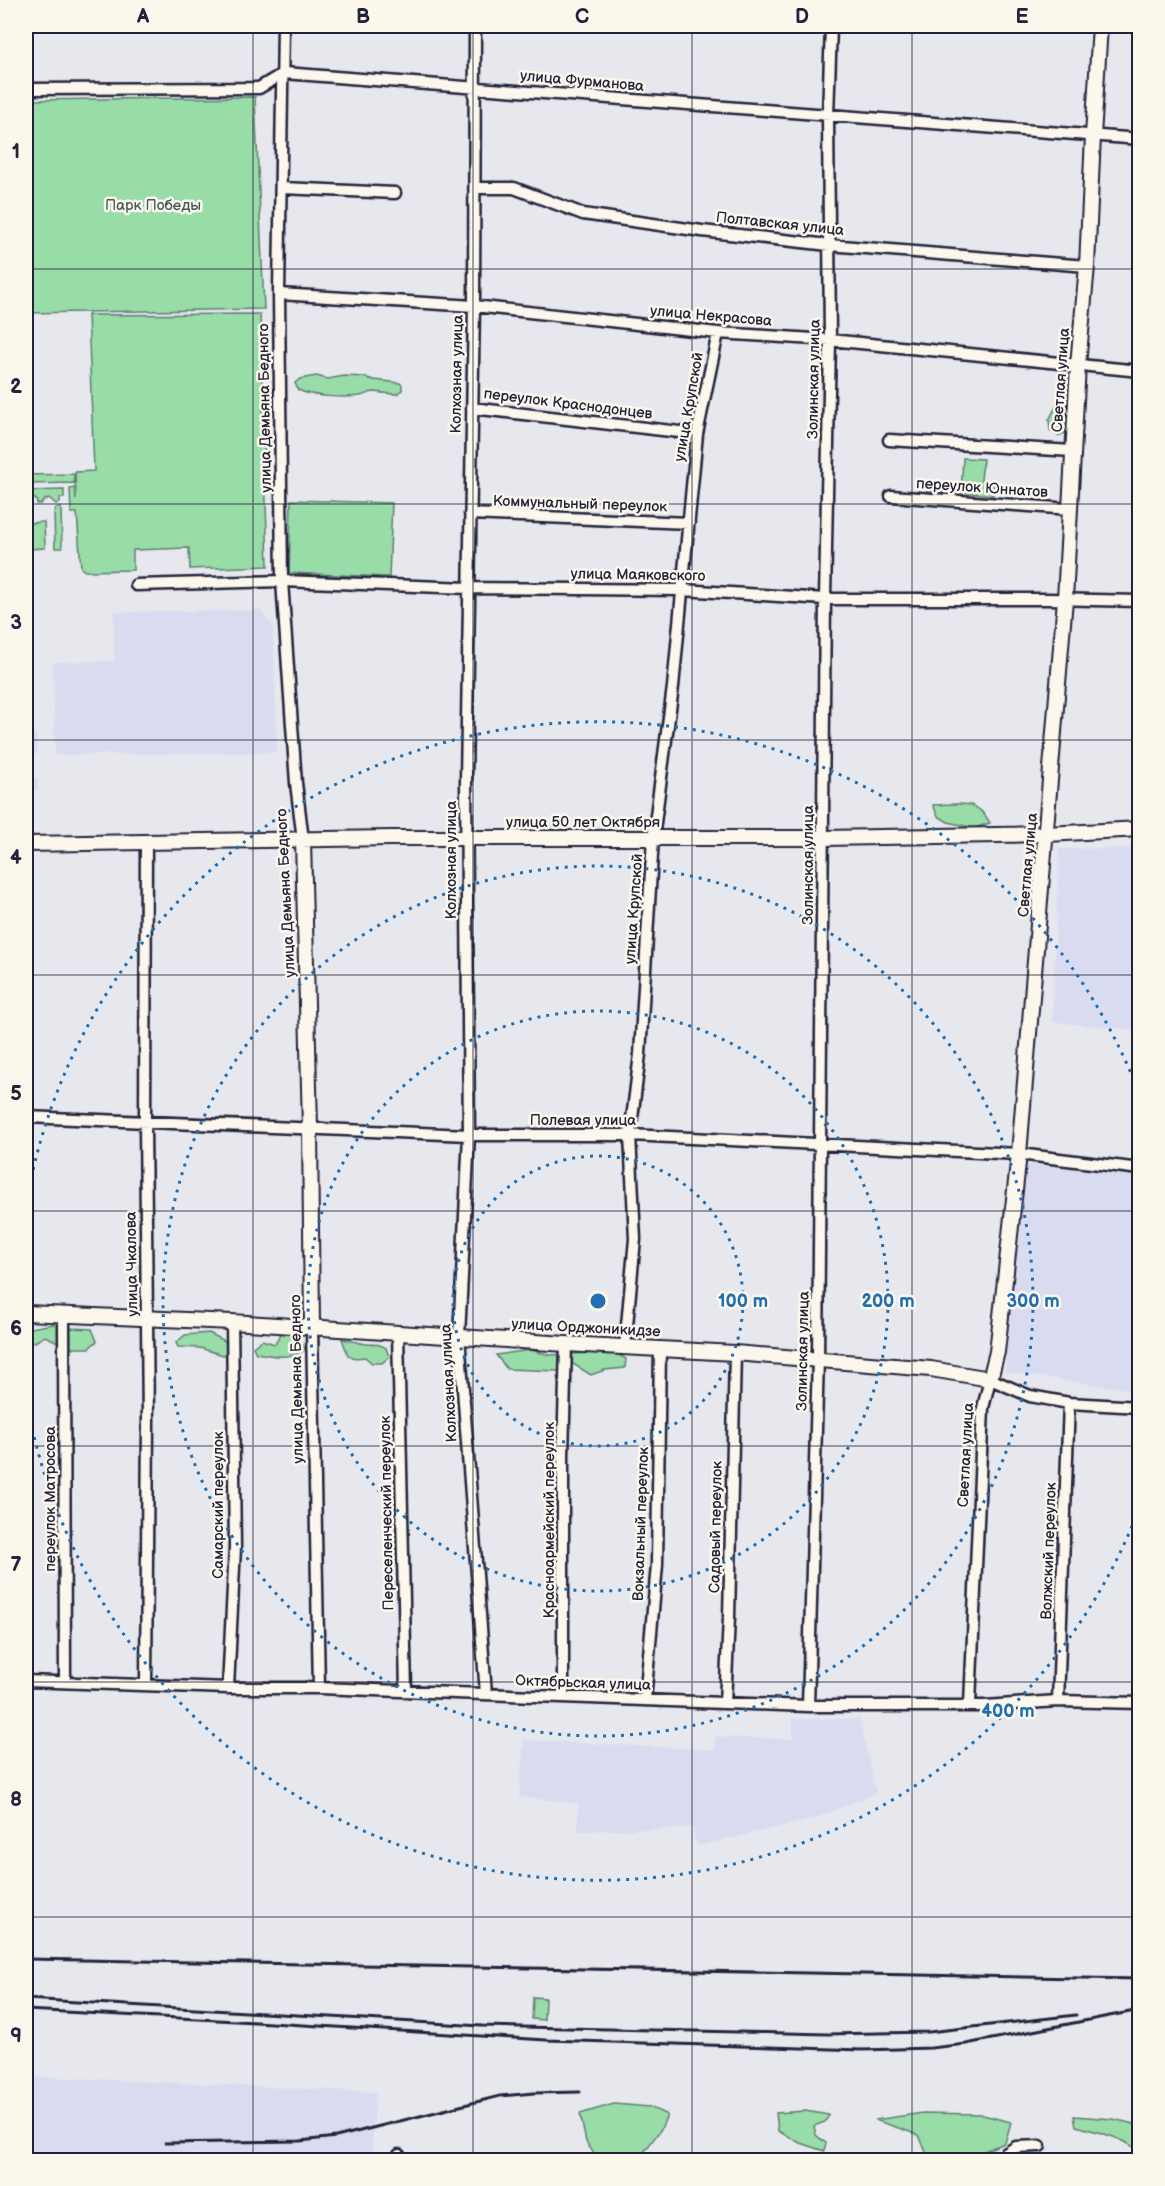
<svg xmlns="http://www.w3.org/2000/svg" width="1165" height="2186" font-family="'Balsamiq Sans',sans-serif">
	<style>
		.built { fill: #d9dcf0 }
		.green { fill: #98dca7; stroke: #5d7f71; stroke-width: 1.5 }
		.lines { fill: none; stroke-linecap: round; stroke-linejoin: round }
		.minor-casing { stroke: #22223b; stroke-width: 15 }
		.major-casing { stroke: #22223b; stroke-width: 18 }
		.minor { stroke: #fbf7ec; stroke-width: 10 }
		.major { stroke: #fbf7ec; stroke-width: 14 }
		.rail { stroke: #22223b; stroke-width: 3 }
		.grid { fill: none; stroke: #22223b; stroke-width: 1.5; stroke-opacity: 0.55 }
		.ring { fill: none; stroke: #1f6fb2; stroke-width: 3; stroke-dasharray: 3 6 }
		.labels { text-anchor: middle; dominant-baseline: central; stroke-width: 5; stroke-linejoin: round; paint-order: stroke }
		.street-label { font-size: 15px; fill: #22223b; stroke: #fbf7ec }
		.park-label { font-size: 15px; fill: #455a5b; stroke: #fbf7ec }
		.centre { fill: #1f6fb2; stroke: #fbf7ec; stroke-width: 3 }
		.ring-label { font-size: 18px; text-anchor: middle; font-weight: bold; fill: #1f6fb2; stroke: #fbf7ec; stroke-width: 5; stroke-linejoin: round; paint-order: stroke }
		.neatline { fill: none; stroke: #22223b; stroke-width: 2 }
		.grid-label { font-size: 20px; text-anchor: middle; font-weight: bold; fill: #22223b }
	</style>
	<rect width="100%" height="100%" fill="#e7e7ee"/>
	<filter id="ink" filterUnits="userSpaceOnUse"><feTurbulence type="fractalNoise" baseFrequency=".0167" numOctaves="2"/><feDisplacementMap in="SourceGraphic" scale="12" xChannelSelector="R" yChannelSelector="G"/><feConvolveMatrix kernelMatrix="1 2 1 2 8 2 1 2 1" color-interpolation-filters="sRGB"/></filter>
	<g filter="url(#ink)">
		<path class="built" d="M260 610 273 626 277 752 55 755 53 662 114 661V612Z
			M26 733H36L37 754 26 755Z
			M26 758H32L33 778H38V790H26Z
			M1139 848V1030L1052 1022 1059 849Z
			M1025 1164 1139 1175V1391L1005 1372 1013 1270Z
			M793 1719H860L876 1793 814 1819 697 1846 692 1826 690 1828 578 1831V1803L519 1797 524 1740 714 1750 716 1737 793 1739Z
			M26 2076 376 2092 371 2156 357 2160H198V2154L133 2160 26 2159Z"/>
		<path class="green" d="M255 97 264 309 26 313V100Z
			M260 314 268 566 190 569 189 548 133 550V570L85 571 81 568 77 513H71L70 489 75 488 76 500 75 472 94 471 88 315Z
			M316 376 328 379 344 376 364 377 374 380 400 383 402 385V390L398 394C390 394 382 393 374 392 369 392 365 395 360 396 343 398 313 397 298 390L295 383 300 379Z
			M1058 403 1066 404 1068 428 1065 433 1058 436 1050 430 1049 420Z
			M963 458 983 459 981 480 994 481 993 495 961 492Z
			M74 474V483L26 484V475Z
			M64 490V498H60V503L56 504 49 498 44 500 41 504H37L36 499H26V491Z
			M291 500 392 503 389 577 289 573Z
			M56 508H61L62 548H55L54 513Z
			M44 522 45 548 29 549 28 523Z
			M933 805C959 805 976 797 990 823L974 828 948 822 938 816Z
			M54 1324 71 1328 92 1329 97 1341 89 1348H71L45 1336 35 1342 26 1339V1326L30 1328Z
			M282 1332 294 1335 306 1349C290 1360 274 1356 256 1353L253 1347 262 1340 275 1344Z
			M209 1333 227 1342 230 1352 223 1355 200 1348 178 1347 176 1343 185 1335Z
			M342 1339C351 1340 358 1343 367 1344 375 1345 379 1343 386 1348L389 1357 382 1363H372L365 1357 355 1358 348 1355Z
			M530 1350 551 1355 613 1352 626 1359 625 1368 605 1370 591 1375 570 1362 557 1371 507 1369 496 1355Z
			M533 1997 545 1998 544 2020 532 2019Z
			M614 2104 650 2107 667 2115 661 2129 642 2155 646 2160 597 2158 586 2142 580 2114Z
			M805 2111 829 2115 825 2122 814 2126 816 2135 826 2143 824 2151 800 2143 778 2131 776 2113Z
			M923 2113 979 2114 1011 2122 1005 2143C977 2153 959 2164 928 2157L919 2135 875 2120Z
			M1074 2116 1113 2119 1139 2125V2153C1129 2138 1093 2131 1076 2126Z"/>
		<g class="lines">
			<g class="minor-casing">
				<path id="minor" d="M283 26 279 294 282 581 296 783 303 840
					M475 26 474 306 466 781 469 1135 459 1336 486 1694
					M26 89 259 88 284 73 1140 139
					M282 188 395 193
					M475 188H514L583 214 702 231 829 245 1087 266
					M279 294 474 306 718 333 830 340 1140 371
					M472 408 697 434
					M889 440 1073 451
					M891 496 1070 509
					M470 514 689 523
					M136 585 282 581 469 588 682 590 825 599H1048L1140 601
					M146 842 145 1123 148 1422 146 1684
					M26 1117 469 1135H630L1019 1154 1140 1169
					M64 1316 65 1682
					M312 1326 319 1688
					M398 1333 406 1691
					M625 1347 635 1239 630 1135 640 1054 653 838 673 687 697 434 718 333
					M26 1681 228 1688H319L808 1706H985L1058 1701 1140 1703
					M228 1688 235 1547 232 1322
					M563 1697V1456L566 1344
					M645 1700 657 1565 660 1349
					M1058 1701 1069 1403
					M725 1703 729 1618 735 1353
					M970 1704 983 1408 990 1379 1030 1396 1069 1403 1140 1407
					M808 1706 818 1359 825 599 830 340 828 116 831 26
					M398 2160 399 2155
					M1004 2160 1005 2154 1016 2147 1040 2146"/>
			</g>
			<g class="major-casing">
				<path id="major" d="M303 840 310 1128 312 1326
					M26 844 391 838H823L1047 834 1140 829
					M26 1313 232 1322 566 1344 735 1353 931 1369 990 1379 997 1352 1019 1154 1065 599 1078 365 1087 266 1093 136 1100 26"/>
			</g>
			<use href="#minor" class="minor"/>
			<use href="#major" class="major"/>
			<path class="rail" d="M26 1959 1140 1979
				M26 1999 482 2026 827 2034 929 2032 1076 2015
				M26 2010 255 2022 546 2040 862 2050 931 2048 966 2044 1140 2010
				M165 2143 300 2141 336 2137 500 2096 534 2093 580 2092"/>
		</g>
	</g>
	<path class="grid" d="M253 26V2160M473 26V2160M692 26V2160M912 26V2160M26 269H1140M26 504H1140M26 740H1140M26 975H1140M26 1211H1140M26 1446H1140M26 1682H1140M26 1917H1140"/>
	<g class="ring">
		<circle cx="598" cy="1301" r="145"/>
		<circle cx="598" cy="1301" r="290"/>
		<circle cx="598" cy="1301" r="435"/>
		<path d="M1139 1509A580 580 0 0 1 26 1397M26 1205A580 580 0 0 1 1139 1093"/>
	</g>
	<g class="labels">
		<g class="street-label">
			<text transform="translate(582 81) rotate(5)">улица Фурманова</text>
			<text transform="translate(780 224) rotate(6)">Полтавская улица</text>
			<text transform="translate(711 316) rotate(5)">улица Некрасова</text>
			<text transform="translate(457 374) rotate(-89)">Колхозная улица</text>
			<text transform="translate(814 379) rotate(-89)">Золинская улица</text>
			<text transform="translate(1061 380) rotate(-86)">Светлая улица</text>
			<text transform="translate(568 404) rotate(7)">переулок Краснодонцев</text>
			<text transform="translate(689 407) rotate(-80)">улица Крупской</text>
			<text transform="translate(265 408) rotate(-91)">улица Демьяна Бедного</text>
			<text transform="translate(982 488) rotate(4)">переулок Юннатов</text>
			<text transform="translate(580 504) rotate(2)">Коммунальный переулок</text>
			<text transform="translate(638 575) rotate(1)">улица Маяковского</text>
			<text x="583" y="822">улица 50 лет Октября</text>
			<text transform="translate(451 860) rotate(-90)">Колхозная улица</text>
			<text transform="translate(808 865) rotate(-90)">Золинская улица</text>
			<text transform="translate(1028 865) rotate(-85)">Светлая улица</text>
			<text transform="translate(286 893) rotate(-93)">улица Демьяна Бедного</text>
			<text transform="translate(634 909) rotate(-86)">улица Крупской</text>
			<text x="583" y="1120">Полевая улица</text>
			<text transform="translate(132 1264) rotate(-91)">улица Чкалова</text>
			<text transform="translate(586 1328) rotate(3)">улица Орджоникидзе</text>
			<text transform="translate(803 1351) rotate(-89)">Золинская улица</text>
			<text transform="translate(297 1379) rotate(-91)">улица Демьяна Бедного</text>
			<text transform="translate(449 1383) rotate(-93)">Колхозная улица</text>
			<text transform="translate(966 1455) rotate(-87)">Светлая улица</text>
			<text transform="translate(50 1499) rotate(-90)">переулок Матросова</text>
			<text transform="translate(218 1505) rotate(-90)">Самарский переулок</text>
			<text transform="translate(387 1513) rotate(-91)">Переселенческий переулок</text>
			<text transform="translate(549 1520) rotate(-90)">Красноармейский переулок</text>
			<text transform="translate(641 1524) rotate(-88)">Вокзальный переулок</text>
			<text transform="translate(716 1527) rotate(-89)">Садовый переулок</text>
			<text transform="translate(1049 1551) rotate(-88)">Волжский переулок</text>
			<text transform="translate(583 1683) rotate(2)">Октябрьская улица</text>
		</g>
		<g class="park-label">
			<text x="153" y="205">Парк Победы</text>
		</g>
	</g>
	<circle cx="598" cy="1301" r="9" class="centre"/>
	<g class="ring-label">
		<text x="743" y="1307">100 m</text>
		<text x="888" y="1307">200 m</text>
		<text x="1033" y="1307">300 m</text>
		<text x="1008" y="1717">400 m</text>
	</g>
	<rect width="1165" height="2186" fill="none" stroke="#fbf7ec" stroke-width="66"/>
	<rect x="33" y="33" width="1099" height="2120" class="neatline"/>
	<g class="grid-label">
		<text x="143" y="23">A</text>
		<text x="363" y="23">B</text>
		<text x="582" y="23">C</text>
		<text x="802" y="23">D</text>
		<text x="1022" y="23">E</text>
		<text x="16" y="158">1</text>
		<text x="16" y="393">2</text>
		<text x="16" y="629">3</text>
		<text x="16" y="864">4</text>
		<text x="16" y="1100">5</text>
		<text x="16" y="1335">6</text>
		<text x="16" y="1571">7</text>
		<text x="16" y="1806">8</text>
		<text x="16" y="2042">9</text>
	</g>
</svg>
